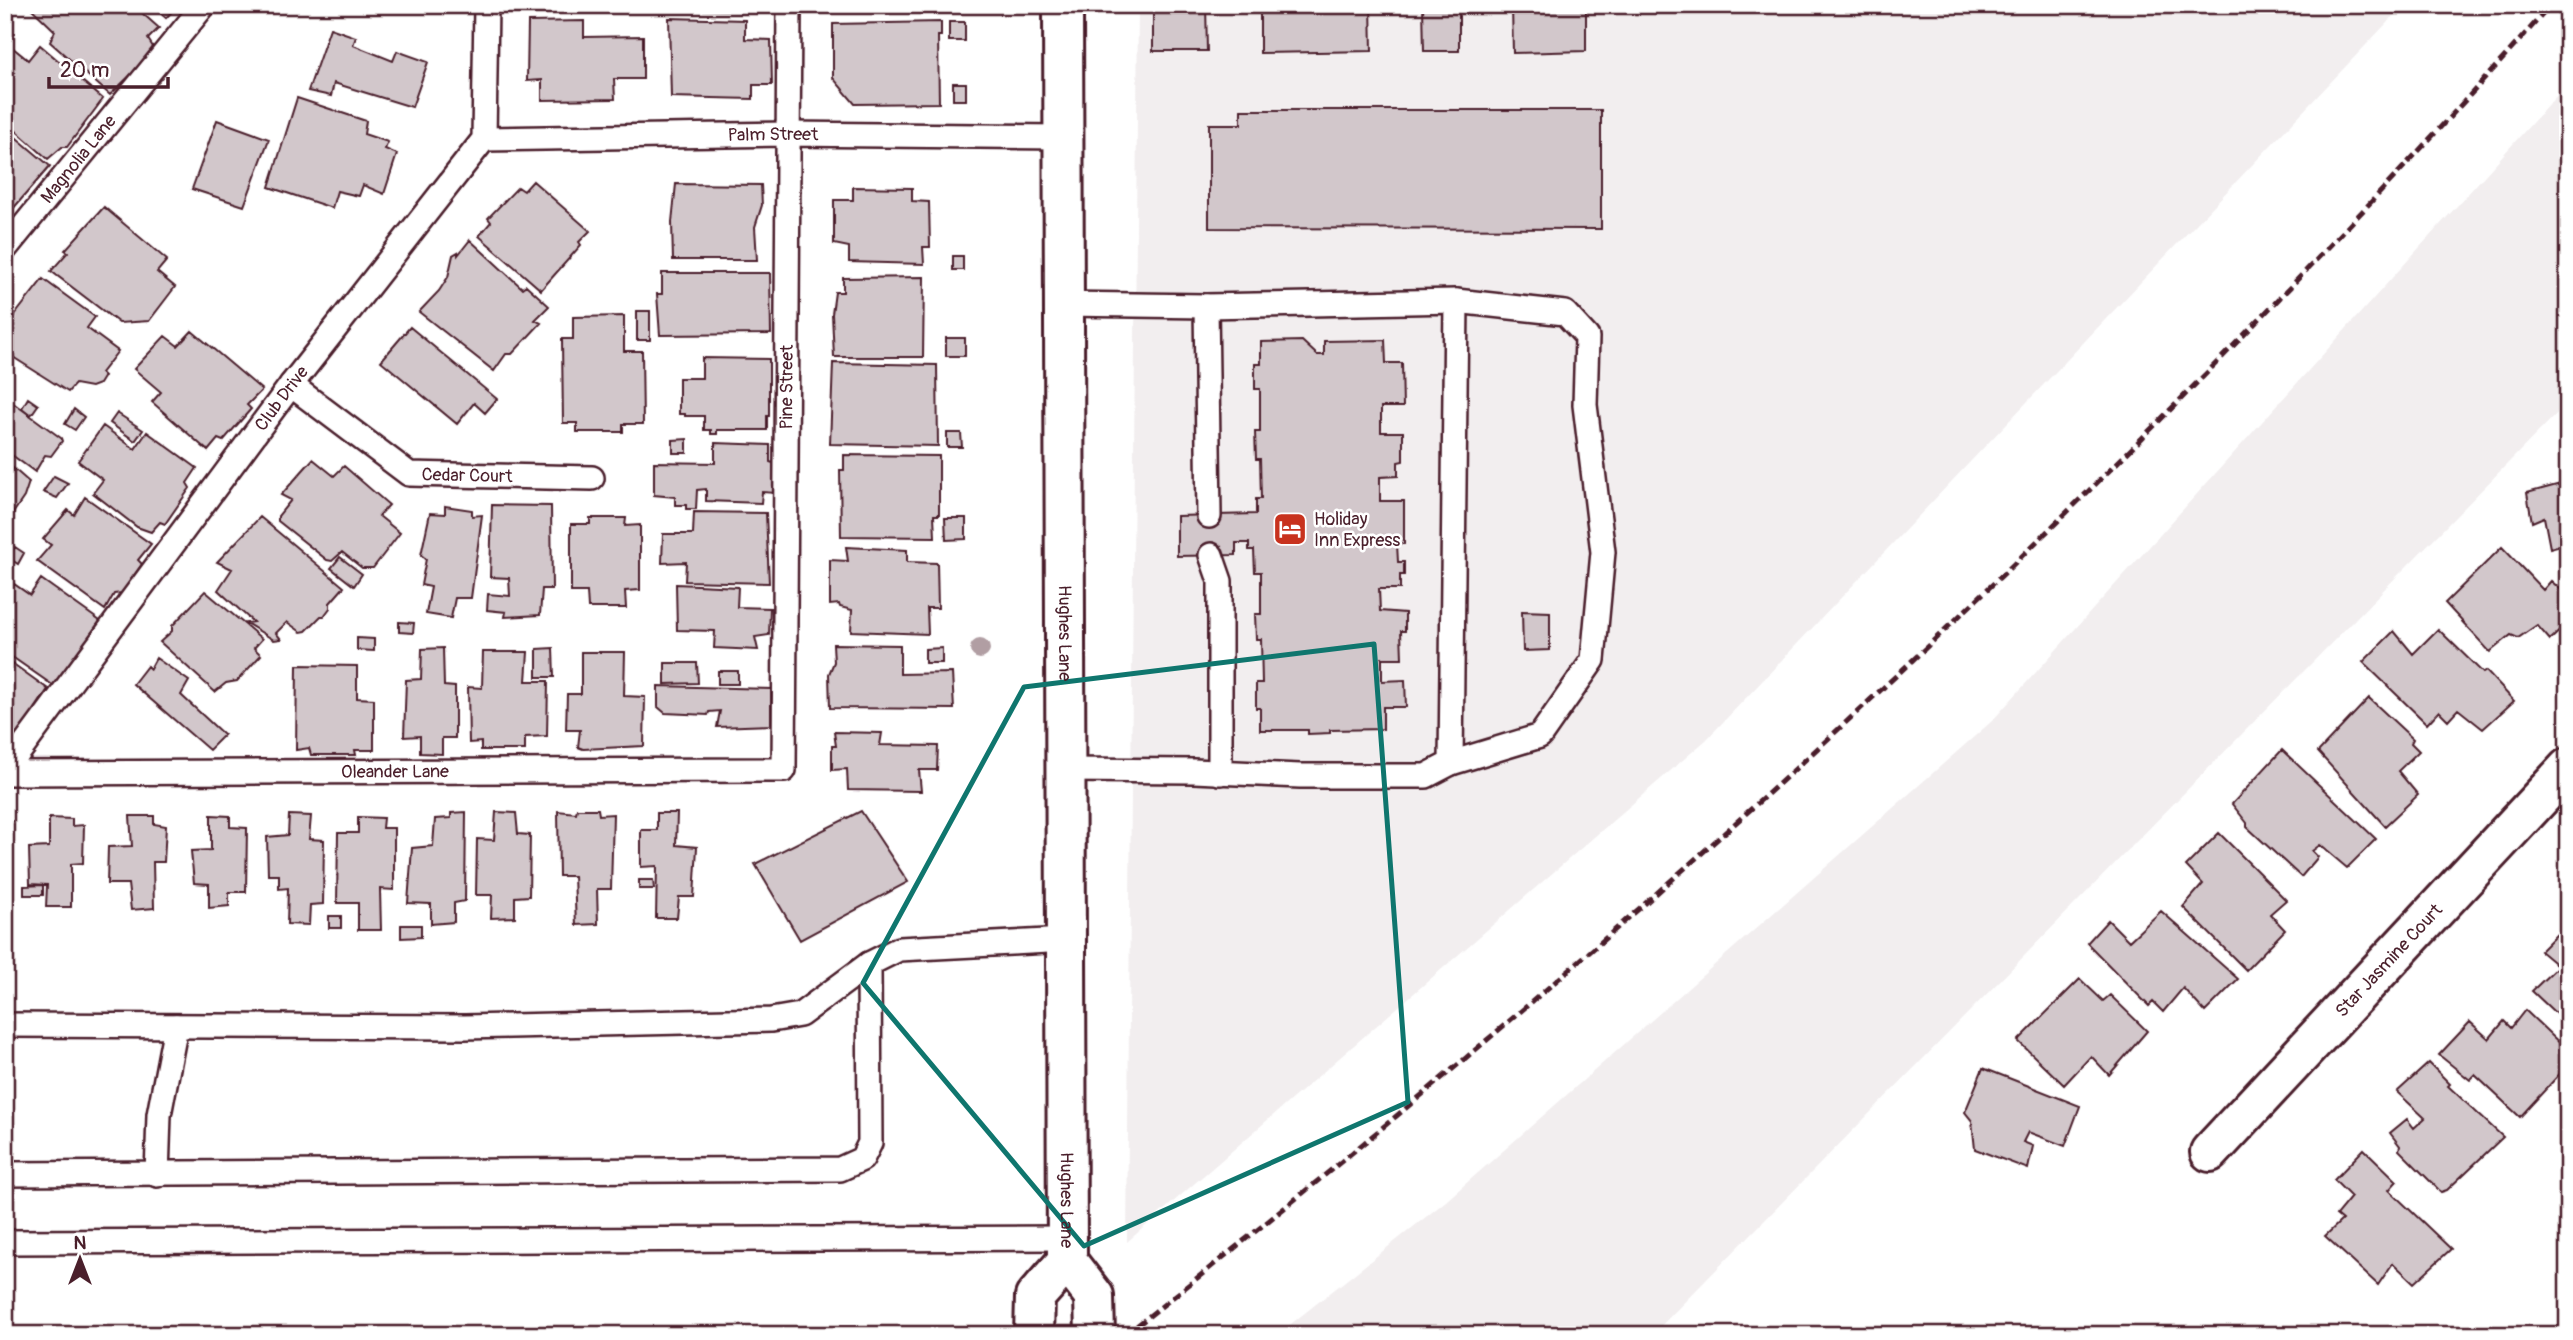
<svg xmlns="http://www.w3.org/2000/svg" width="2573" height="1340" font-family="Pangolin,sans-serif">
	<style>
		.built { fill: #f2eeef }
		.building { fill: #d2c7cb; stroke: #4a1f2b; stroke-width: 2 }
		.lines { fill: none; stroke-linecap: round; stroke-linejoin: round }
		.service-casing { stroke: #4a1f2b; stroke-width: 28 }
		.minor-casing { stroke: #4a1f2b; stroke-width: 44 }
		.tertiary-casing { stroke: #4a1f2b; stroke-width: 44 }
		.service { stroke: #fff; stroke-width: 23 }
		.minor { stroke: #fff; stroke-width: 38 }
		.tertiary { stroke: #fff; stroke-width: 38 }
		.rail { stroke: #4a1f2b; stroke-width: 5; stroke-dasharray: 10 5; stroke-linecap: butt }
		.tree { fill: #b19ea3 }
		.marked { fill: none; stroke: #0f766e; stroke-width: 5; stroke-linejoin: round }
		.labels { text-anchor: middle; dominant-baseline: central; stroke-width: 5; stroke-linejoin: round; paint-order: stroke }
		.street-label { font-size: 18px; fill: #4a1f2b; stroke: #fff }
		.poi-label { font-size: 18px; fill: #4a1f2b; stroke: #fff; text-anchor: start }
	</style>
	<rect width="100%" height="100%" fill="#fff"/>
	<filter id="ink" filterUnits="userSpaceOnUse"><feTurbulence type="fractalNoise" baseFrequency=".0143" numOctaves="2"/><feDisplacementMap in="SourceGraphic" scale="14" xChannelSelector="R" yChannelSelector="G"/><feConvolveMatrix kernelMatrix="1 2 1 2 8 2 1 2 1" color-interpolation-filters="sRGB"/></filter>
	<g filter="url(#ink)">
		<path class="built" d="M1138 5H2404L1706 740 1127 1242Z
			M2568 83V402L1652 1335H1277L1446 1201 1992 721Z"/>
		<path class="building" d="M32 5H133L159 28 148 39 153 47 147 59 110 95 50 42 55 31 30 7Z
			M151 5H178L166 18Z
			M688 5H766V11L688 9Z
			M1153 5H1206L1207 51H1153Z
			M1260 5H1371L1372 51 1260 53Z
			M1423 5H1459V51H1424Z
			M1512 5H1586V51L1513 53Z
			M669 18 745 20V39L771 40 772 85H753V99L671 97Z
			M584 21V37L643 36V79H614L615 99 542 100V80L527 81 528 22Z
			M941 22V36H938L939 103 855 104 833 78V24Z
			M949 22H965V41H949Z
			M330 28 356 37 353 45 393 61 397 51 428 62 412 107 334 83 331 96 308 91Z
			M7 43 28 60 40 45 103 99 67 147H62L48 159 5 121V45Z
			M953 83H966V100H953Z
			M297 98 366 121 364 134 388 142 385 149 397 154 384 194 363 185 359 196 337 191 332 208 269 187Z
			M1241 110H1601V229L1209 228V124H1241Z
			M217 120 269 139 244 206 192 189Z
			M5 128 50 166 5 218Z
			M533 181 590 231 579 242 581 245 541 290 479 236 491 222 488 218 518 187 524 191Z
			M676 184 761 185 762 205 755 227 757 260H673L672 222Z
			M853 187 912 188V201L929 202 930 247H923L924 264 849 262V247L834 244V200H853Z
			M104 207 167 260 157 272 175 287 149 321 119 323 51 271 68 252 65 250Z
			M470 240 522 288 526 285 549 306 535 320 541 323 512 354H506L494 371 419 312 439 291 448 277 453 255 458 252V255Z
			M953 256H963V270H953Z
			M662 273H770L771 334 660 335 657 294H662Z
			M924 277 923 357H834L832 314 835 292H843V278Z
			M43 279 95 317 87 328 118 351 101 373 104 376 99 384 91 387 75 384 68 392 5 352V334L9 329 7 325Z
			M637 311H650V340H637Z
			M624 316V351H642L643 424H623V432H577V423H563L562 339H573V317Z
			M410 327 497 399 485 413 474 403 457 424 381 361Z
			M192 331 262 390 247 405 251 409 223 441 218 439 208 451 152 402 161 392 134 369 165 336 178 346Z
			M946 338H965V356H946Z
			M1385 340 1386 363H1402L1403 407H1381V432H1403V461L1398 462V476L1380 477V501H1404V544H1397L1398 562H1404V575H1400V589H1379L1380 611 1405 613V631H1401L1402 658H1382V681L1405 680 1406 707H1383V729L1330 730V733L1308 734V730H1260V708H1256V683H1262L1261 639H1256L1255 614H1261V572H1255L1254 550H1249V543H1236V555L1177 556V516L1256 514V499H1261L1260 459H1256L1255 432H1260V389H1255V364H1261V342L1302 341 1317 355H1324V341Z
			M702 358 769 359V416H767V430H717V434H711V430H704V416H685V414H679V378H702Z
			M833 363 937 365 938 446 830 444Z
			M5 397 61 438 62 441 51 456 45 455 35 472 5 450Z
			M28 398 38 405 31 415 22 408Z
			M74 409 84 417 75 430 65 424Z
			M117 413 143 430 135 441 110 423Z
			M103 426 135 449 147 432 197 468 187 483 190 488 165 524 160 522 151 532 137 527 93 493 103 480 78 461Z
			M947 433H961L962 447H947Z
			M687 439V453H673V440Z
			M715 443 770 445V462L776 464V493L762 492 761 503 706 501V489L697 490 696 509H686V505H675V497L654 495V462L715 463Z
			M844 455 939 456V515H934L935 537 841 536 840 470H844Z
			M313 459 334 476 344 466 389 505 379 516 400 533 373 568H362L342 552 332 561 327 560 278 521V516L291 500 281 495Z
			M5 461 29 482 24 497 5 525Z
			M54 476 68 483 57 498 43 492Z
			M2568 482V543L2550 548 2544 517 2532 522 2527 493Z
			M85 497 151 544 138 560 142 564 122 593 114 594 105 610 37 561 51 545 43 539 68 510 74 515Z
			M492 505 551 506 552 589H542L540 615 505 617 506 612 487 610 488 594 510 596 509 578 490 577Z
			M445 506 472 510V516L482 515 471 598H455L451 618 426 614 431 587 421 585 426 559 421 555 430 513 445 514Z
			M694 512 766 513 769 583 685 581 686 562 662 563 663 534H693Z
			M260 517 344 587 330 603V608L324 616H321L306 631 301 632 287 622 276 633 281 639 274 640 246 623 253 622 218 590 232 569 217 562Z
			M590 518H626L625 526 640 525V590L625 591 626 608H588L587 592H571V524H590Z
			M945 518H966V539L946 540Z
			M15 547 24 553 18 564 7 557Z
			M846 547 907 550V562L937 563 938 608H927L928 634 851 631 852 610 840 607 839 604 830 605V560L848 561Z
			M2502 547 2543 590 2551 581 2568 596V623L2550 640 2537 625 2518 638 2511 635 2490 652 2445 603Z
			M340 557 362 574 354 586 331 568Z
			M41 579 100 621 89 637 81 656 68 673H62L54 686 5 652V597L14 584 30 595Z
			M676 584 738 587 737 607 770 608 769 635 755 637 758 650 714 648 715 631 677 630Z
			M205 591 262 639 254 648 261 655 237 681 226 683 215 692 160 642 172 631V626Z
			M1522 611 1550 612V650L1523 651Z
			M399 622 414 623 413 633 399 632Z
			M2438 629 2483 673 2486 671 2514 701 2483 729 2458 709 2448 720 2439 711 2427 724 2363 662 2394 631 2413 654Z
			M357 638 374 639V651L357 650Z
			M833 644 900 645V674L952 673 954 709 830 708 829 674 834 662Z
			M443 648 444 686 455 687V738H442V754L420 753V736L404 737 406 680 421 679 422 649Z
			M553 648 554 677H537V649Z
			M942 648V663H925V649Z
			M483 652H528L526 681H548L547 736 525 737V750H481V742L469 743 468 687 482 688Z
			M581 652H625L624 696 645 697 644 746 583 749 578 747 580 730H566L567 694H581Z
			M5 658 48 689 35 709 39 712 15 748H5Z
			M156 658 189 681 181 695 224 735 209 750 133 684 147 666 150 669Z
			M665 663H697L698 683 665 684Z
			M297 665 357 666V698L374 699V750H355L356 755H311L309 748 296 750Z
			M718 671H738V684H718Z
			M658 686 771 689V725L717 727 720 711 709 712 708 715 665 713 658 707Z
			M2369 698 2413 739 2411 743 2419 751 2398 771 2418 795 2385 826 2318 752Z
			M834 732 882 733 880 745 938 746 937 770H919L921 791 848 790 847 769 832 770V746H836Z
			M2282 750 2376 839 2347 868 2320 845 2312 851 2318 857 2301 877 2247 827V823L2232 804Z
			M577 809H598L599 815 613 814 611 889H597L598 924 576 925 574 876H559L558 811 576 813Z
			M861 811 908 882 800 940 755 864Z
			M466 812 465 901 454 903V922L431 924V904L408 903 412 848 433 846 435 819 451 818V813Z
			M496 812 516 813 518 834 530 835 529 896 515 897V917L491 918 492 895H476L477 839 494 840Z
			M657 813H677L676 845 697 847 694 897H679L677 918H656L657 866 641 867V830H657Z
			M211 815 230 816V827L247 828 246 892H229V906L209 908V884L194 883 191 851 211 850Z
			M289 815 311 816 309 839 324 840 323 904 310 905 309 925 287 924 288 888 279 889V875H268L267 837 288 835Z
			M130 816H154V824L166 826 164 862H153L154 908 131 910 128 884H107L108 847 132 846Z
			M358 817 383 818 382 828H394V890L380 889 381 930H358V903H337L338 833H358Z
			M49 818 72 819V826L84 825 83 863 71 864V907H46L47 885 30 884 29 848 49 847Z
			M5 821H12L7 922H5Z
			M2219 833 2286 900 2270 914 2285 930 2246 970 2183 907 2203 884 2186 866Z
			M639 880H653L654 889H639Z
			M43 885V895H24V886Z
			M2161 911 2238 979 2205 1012 2183 988 2163 1012 2153 1002 2149 1006 2087 943 2108 920 2129 941Z
			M329 916H341V928H329Z
			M2568 923V1025L2532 991 2558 966 2540 951Z
			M401 925H421V937L401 938Z
			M2080 979 2103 1001 2110 995 2147 1031 2109 1075 2091 1056 2064 1085 2018 1041Z
			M2525 1010 2568 1051V1065L2520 1117 2475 1075 2470 1080 2439 1055 2470 1022 2489 1039 2504 1021 2511 1028Z
			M2429 1063 2450 1084 2448 1086 2503 1137 2447 1190 2441 1192 2399 1150 2400 1146 2390 1133 2407 1119 2414 1128 2425 1118 2397 1092Z
			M1983 1068 2080 1106 2065 1146 2028 1132 2023 1142 2033 1146 2028 1169 1975 1149 1972 1121 1965 1112Z
			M2364 1149 2397 1181 2389 1190 2451 1249 2414 1283 2393 1263 2378 1285 2325 1236 2342 1220 2336 1215 2351 1197 2334 1180Z"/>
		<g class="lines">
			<g class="service-casing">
				<g id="service">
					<path id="s1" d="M484 139 787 134 1062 137"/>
					<path id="s2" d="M5 249 204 5"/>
					<path d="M1063 304 1206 306 1456 301 1451 763 1426 776H1300L1194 771 1065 770"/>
					<path d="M1206 306 1209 516"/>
					<path id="s3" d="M291 385 409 474 592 478"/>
					<path d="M1211 555 1220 581V773"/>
					<path d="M1451 763 1540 736 1593 660 1603 552 1585 405 1587 337 1565 313 1456 301"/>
					<path id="s4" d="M5 771 291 385 484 139 486 5"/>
					<path id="s5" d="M5 773 784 770 789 5"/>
					<path d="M5 1025 465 1027 771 1020 800 1015 869 964 899 949 1066 940"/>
					<path d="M5 1174 840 1169 862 1159 870 1143 869 964"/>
					<path d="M157 1175 159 1115 176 1026"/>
					<path d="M5 1242 1067 1238"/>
				</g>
			</g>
			<g class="minor-casing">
				<g id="minor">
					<path id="s6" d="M2210 1152 2568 768"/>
				</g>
			</g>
			<g class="tertiary-casing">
				<g id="tertiary">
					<path id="s7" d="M1063 5 1067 1261 1094 1296 1095 1335"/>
					<path d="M1034 1335 1035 1297 1067 1261"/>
				</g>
			</g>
			<use href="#service" class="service"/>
			<use href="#minor" class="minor"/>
			<use href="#tertiary" class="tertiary"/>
			<path class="rail" d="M1125 1335C1638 933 2118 492 2551 5"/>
		</g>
		<circle class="tree" cx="980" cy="649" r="10"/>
	</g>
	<path class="marked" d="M1374 644 1408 1102 1084 1246 863 983 1024 687Z"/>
	<defs>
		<g id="hotel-square" transform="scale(1.75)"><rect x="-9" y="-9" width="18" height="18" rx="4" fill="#c8321e" stroke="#fff"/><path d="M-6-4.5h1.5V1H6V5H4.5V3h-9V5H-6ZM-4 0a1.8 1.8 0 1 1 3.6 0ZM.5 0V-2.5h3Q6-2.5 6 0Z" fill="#fff"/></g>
	</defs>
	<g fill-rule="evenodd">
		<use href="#hotel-square" x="1290" y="529"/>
	</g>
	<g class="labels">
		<g class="street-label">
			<text stroke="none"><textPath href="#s1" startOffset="289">Palm Street</textPath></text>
			<text stroke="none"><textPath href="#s2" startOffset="116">Magnolia Lane</textPath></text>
			<text stroke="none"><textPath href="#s5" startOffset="1162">Pine Street</textPath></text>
			<text stroke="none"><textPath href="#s4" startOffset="464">Club Drive</textPath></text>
			<text stroke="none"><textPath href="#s3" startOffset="206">Cedar Court</textPath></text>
			<text stroke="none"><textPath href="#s7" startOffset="628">Hughes Lane</textPath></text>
			<text stroke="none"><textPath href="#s5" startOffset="390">Oleander Lane</textPath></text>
			<text stroke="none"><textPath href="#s6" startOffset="262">Star Jasmine Court</textPath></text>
			<text stroke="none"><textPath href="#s7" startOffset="1195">Hughes Lane</textPath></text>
		</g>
		<g class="poi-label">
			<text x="1314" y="519">Holiday<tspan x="1314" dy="21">Inn Express</tspan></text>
		</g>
	</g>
	<rect width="2573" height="1340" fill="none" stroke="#fff" stroke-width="28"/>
	<rect x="14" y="14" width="2545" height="1312" fill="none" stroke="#4a1f2b" stroke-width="2.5" filter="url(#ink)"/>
	<g transform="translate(80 1259)" stroke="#ffffff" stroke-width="5" paint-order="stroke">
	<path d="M0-5L12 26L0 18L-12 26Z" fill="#4a1f2b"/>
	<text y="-10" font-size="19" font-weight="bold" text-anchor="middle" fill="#4a1f2b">N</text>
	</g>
	<path d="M49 77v10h119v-10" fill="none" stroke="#4a1f2b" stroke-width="3.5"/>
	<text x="60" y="77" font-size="21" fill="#4a1f2b" stroke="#ffffff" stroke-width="5" paint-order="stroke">20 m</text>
</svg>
